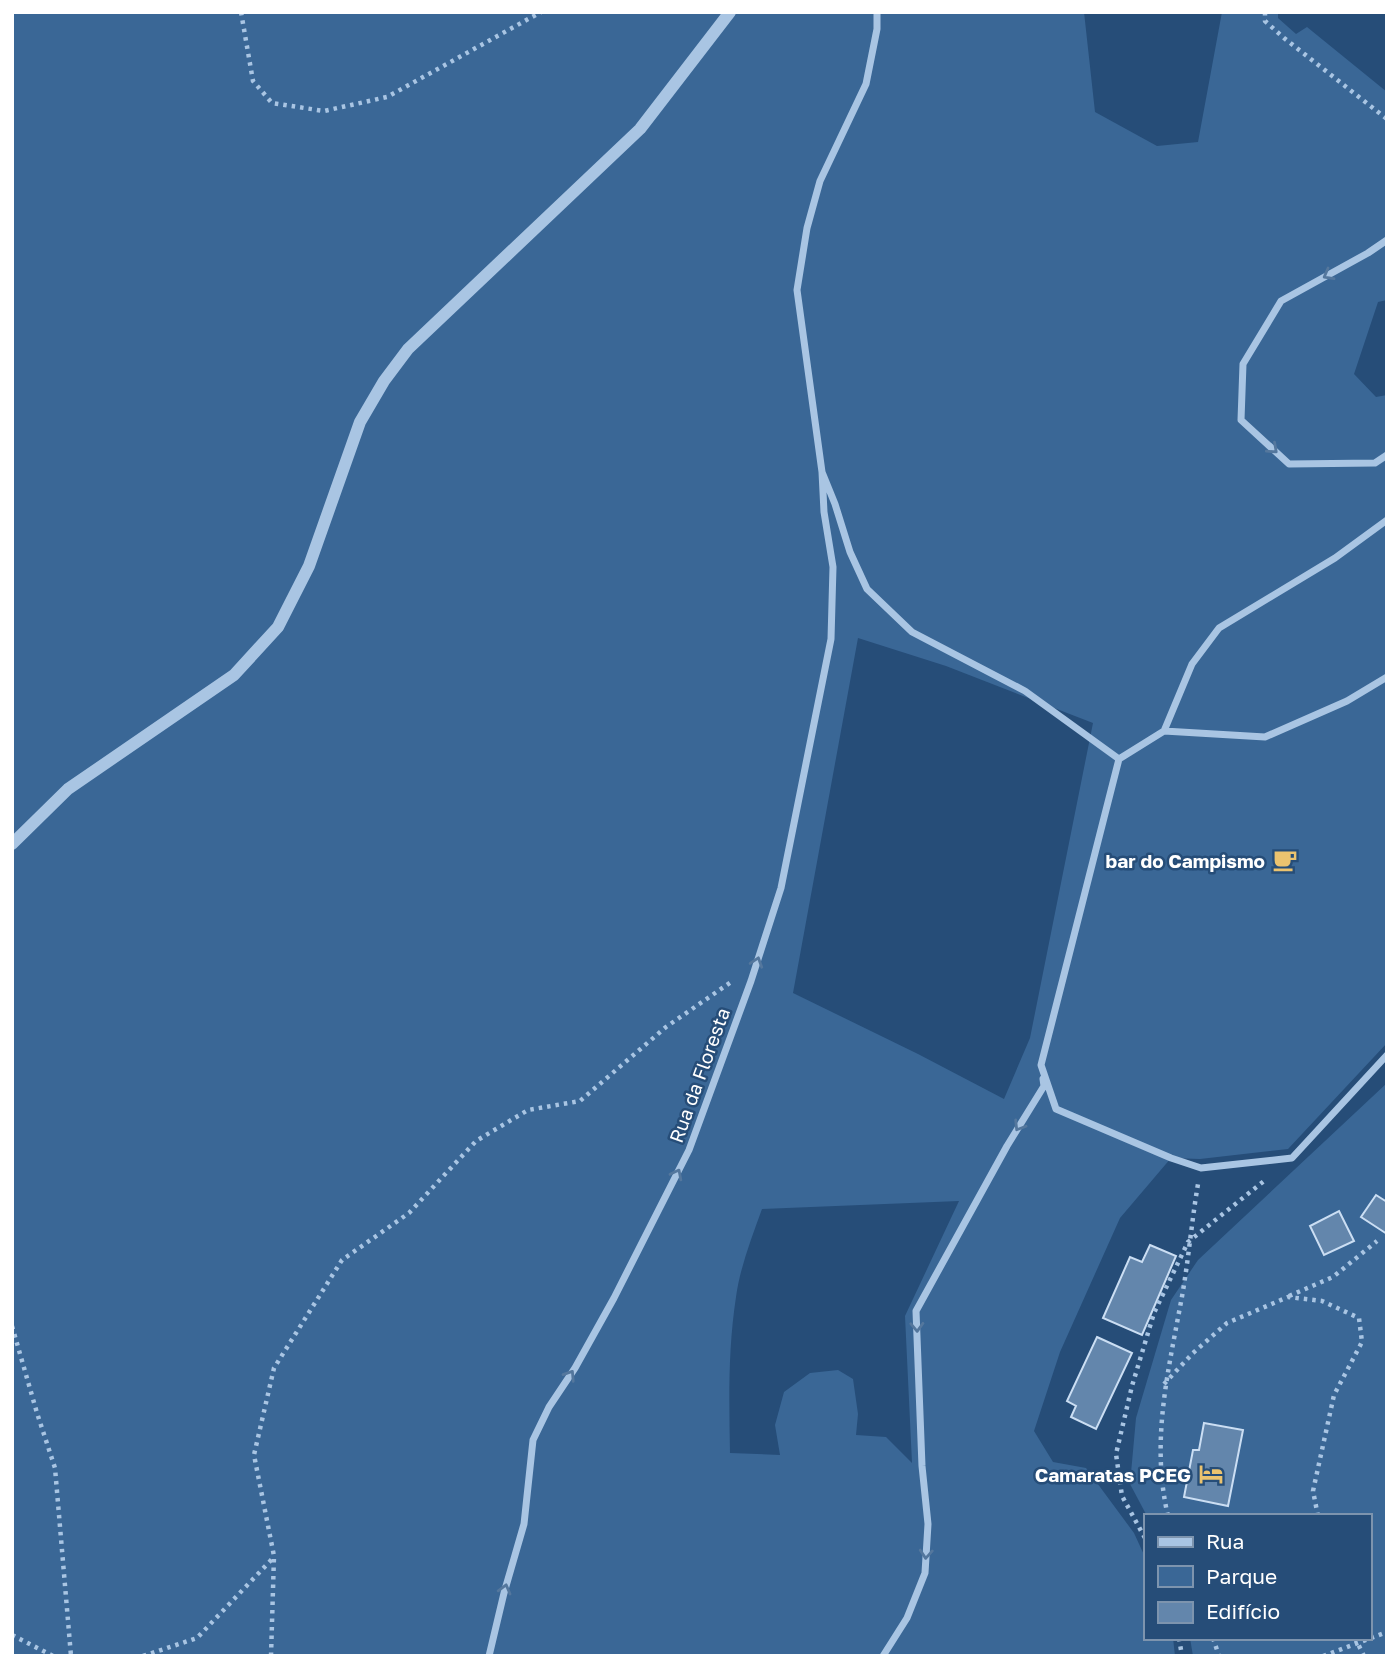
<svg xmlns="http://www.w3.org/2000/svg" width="1399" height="1668" font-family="'Golos Text',sans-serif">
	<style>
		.green { fill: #3a6796; fill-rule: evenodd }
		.building { fill: #6386ac; stroke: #cbdef3; stroke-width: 2 }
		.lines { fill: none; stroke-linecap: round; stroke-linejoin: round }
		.path { stroke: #a9c5e3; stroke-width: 4.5; stroke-dasharray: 3.5 5; stroke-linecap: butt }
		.minor { stroke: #a9c5e3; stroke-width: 7 }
		.tertiary { stroke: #a9c5e3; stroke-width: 12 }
		.oneway { stroke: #54779d }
		.labels { text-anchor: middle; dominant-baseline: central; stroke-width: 5; stroke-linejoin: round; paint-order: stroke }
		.poi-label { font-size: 19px; font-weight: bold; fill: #fff; stroke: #264d78; text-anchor: end }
		.street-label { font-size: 19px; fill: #fff; stroke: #264d78 }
	</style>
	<rect width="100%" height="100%" fill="#264d78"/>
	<path class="green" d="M12 12H1084L1095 112 1157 146 1198 142 1222 12H1278V18L1296 34 1307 27 1387 92V300L1378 302 1354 374 1376 397 1387 395V1043L1288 1149 1200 1159 1171 1158 1120 1218 1060 1352 1034 1431 1053 1462 1086 1468 1134 1533 1145 1557V1638H1173L1175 1656H12ZM858 638 946 666 1093 723 1030 1038 1004 1099 918 1054 793 993ZM959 1201 905 1316 912 1463 886 1437 856 1435 858 1414 853 1379 838 1370 810 1373 784 1392 775 1425 780 1455 730 1453C729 1400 728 1349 736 1297 740 1267 752 1237 762 1209Z
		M1387 1083V1656H1193L1190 1638H1369V1516H1147L1130 1484 1136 1418 1171 1300 1198 1260Z"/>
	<path class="building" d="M1376 1195 1387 1202V1234L1361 1217Z
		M1339 1211 1354 1241 1324 1255 1310 1226Z
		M1150 1245 1176 1256 1142 1335 1103 1318 1130 1257 1142 1262Z
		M1097 1337 1132 1353 1096 1429 1071 1417 1076 1406 1067 1401Z
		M1204 1423 1243 1430 1228 1506 1184 1497 1193 1450H1199Z"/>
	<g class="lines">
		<path class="path" d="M241 12 253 81 272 103 324 111 387 97 541 12
			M1265 12V21L1284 38 1387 119
			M1289 1296 1333 1277 1377 1241
			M12 1326 37 1413 55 1468 71 1656
			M1164 1384 1193 1353 1227 1323 1288 1297 1322 1301 1359 1318 1362 1342 1334 1395 1313 1491 1318 1516
			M1168 1516C1151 1444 1167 1377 1180 1307 1188 1267 1191 1225 1198 1184
			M1145 1538 1122 1496 1116 1454 1132 1386 1154 1313 1188 1242 1264 1181
			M12 1635 53 1656
			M1179 1638 1182 1656
			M1213 1638 1219 1656
			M1355 1638 1364 1656
			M143 1656 197 1638 274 1557
			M271 1656 274 1556 254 1455 274 1368 342 1260 409 1213 476 1141 528 1110 580 1101 666 1027 731 982
			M1323 1656 1387 1632"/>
		<path class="minor" d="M877 12V29L866 84 820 181 807 228 797 290 822 472 835 504 850 552 867 589 912 632 1025 691 1119 759 1164 731
			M1387 240 1368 253 1281 301 1243 364 1241 420 1289 464 1375 463 1387 455
			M1387 520 1335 558 1219 628 1192 664 1164 731 1265 737 1347 701 1387 677
			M1119 759 1041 1065 1056 1109 1171 1158 1201 1168 1292 1158 1387 1055
			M489 1656 504 1593 524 1524 533 1440 549 1407 575 1368 614 1298 689 1150 751 981 781 888 831 639 833 567 824 512 822 472
			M883 1656 907 1618 925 1573 928 1524 922 1466 916 1311 1007 1146 1044 1086 1043 1079"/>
		<path class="tertiary" d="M12 844 68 789 234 675 278 627 309 566 360 422 384 381 408 349 640 129 730 12"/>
	</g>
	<defs><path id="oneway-chevron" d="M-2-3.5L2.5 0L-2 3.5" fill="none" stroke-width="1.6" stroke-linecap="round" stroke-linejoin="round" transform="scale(1.75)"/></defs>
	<g class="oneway">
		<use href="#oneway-chevron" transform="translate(1328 275) rotate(151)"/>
		<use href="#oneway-chevron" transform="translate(1273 449) rotate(42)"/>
		<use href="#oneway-chevron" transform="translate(757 962) rotate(-72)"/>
		<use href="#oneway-chevron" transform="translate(1019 1126) rotate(122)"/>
		<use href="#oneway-chevron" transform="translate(677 1174) rotate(-63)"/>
		<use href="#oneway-chevron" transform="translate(917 1327) rotate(88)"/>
		<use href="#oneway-chevron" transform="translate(570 1375) rotate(-57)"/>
		<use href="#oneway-chevron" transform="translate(926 1554) rotate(94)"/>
		<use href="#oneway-chevron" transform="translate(505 1589) rotate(-75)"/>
	</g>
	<defs>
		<g id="cafe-bare" transform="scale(1.89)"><path d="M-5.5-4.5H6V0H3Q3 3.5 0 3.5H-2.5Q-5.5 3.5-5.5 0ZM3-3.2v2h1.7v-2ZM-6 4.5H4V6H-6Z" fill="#ebc36f" stroke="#264d78" stroke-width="2.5" paint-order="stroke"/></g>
		<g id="hotel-bare" transform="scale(1.89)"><path d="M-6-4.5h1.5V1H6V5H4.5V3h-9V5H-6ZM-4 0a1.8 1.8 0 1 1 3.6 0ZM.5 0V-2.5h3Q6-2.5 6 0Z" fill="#ebc36f" stroke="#264d78" stroke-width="2.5" paint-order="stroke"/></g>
	</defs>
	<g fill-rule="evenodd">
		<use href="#cafe-bare" x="1285" y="860"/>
		<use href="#hotel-bare" x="1211" y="1474"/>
	</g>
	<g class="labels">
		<g class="poi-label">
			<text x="1265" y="860">bar do Campismo</text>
			<text x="1191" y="1474">Camaratas PCEG</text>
		</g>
		<g class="street-label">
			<text transform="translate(699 1075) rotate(-70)">Rua da Floresta</text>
		</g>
	</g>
	<rect width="1399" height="1668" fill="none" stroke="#ffffff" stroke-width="28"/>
	<rect x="1144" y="1514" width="228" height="126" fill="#264d78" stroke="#7d94ae" stroke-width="2"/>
	<rect x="1158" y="1537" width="35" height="10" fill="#a9c5e3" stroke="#7d94ae" stroke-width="2"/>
	<text x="1206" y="1549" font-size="21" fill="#ffffff">Rua</text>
	<rect x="1158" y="1566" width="35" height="21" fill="#3a6796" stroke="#7d94ae" stroke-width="2"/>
	<text x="1206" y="1584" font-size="21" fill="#ffffff">Parque</text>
	<rect x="1158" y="1602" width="35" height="21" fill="#6386ac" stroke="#7d94ae" stroke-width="2"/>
	<text x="1206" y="1619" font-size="21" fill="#ffffff">Edifício</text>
</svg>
